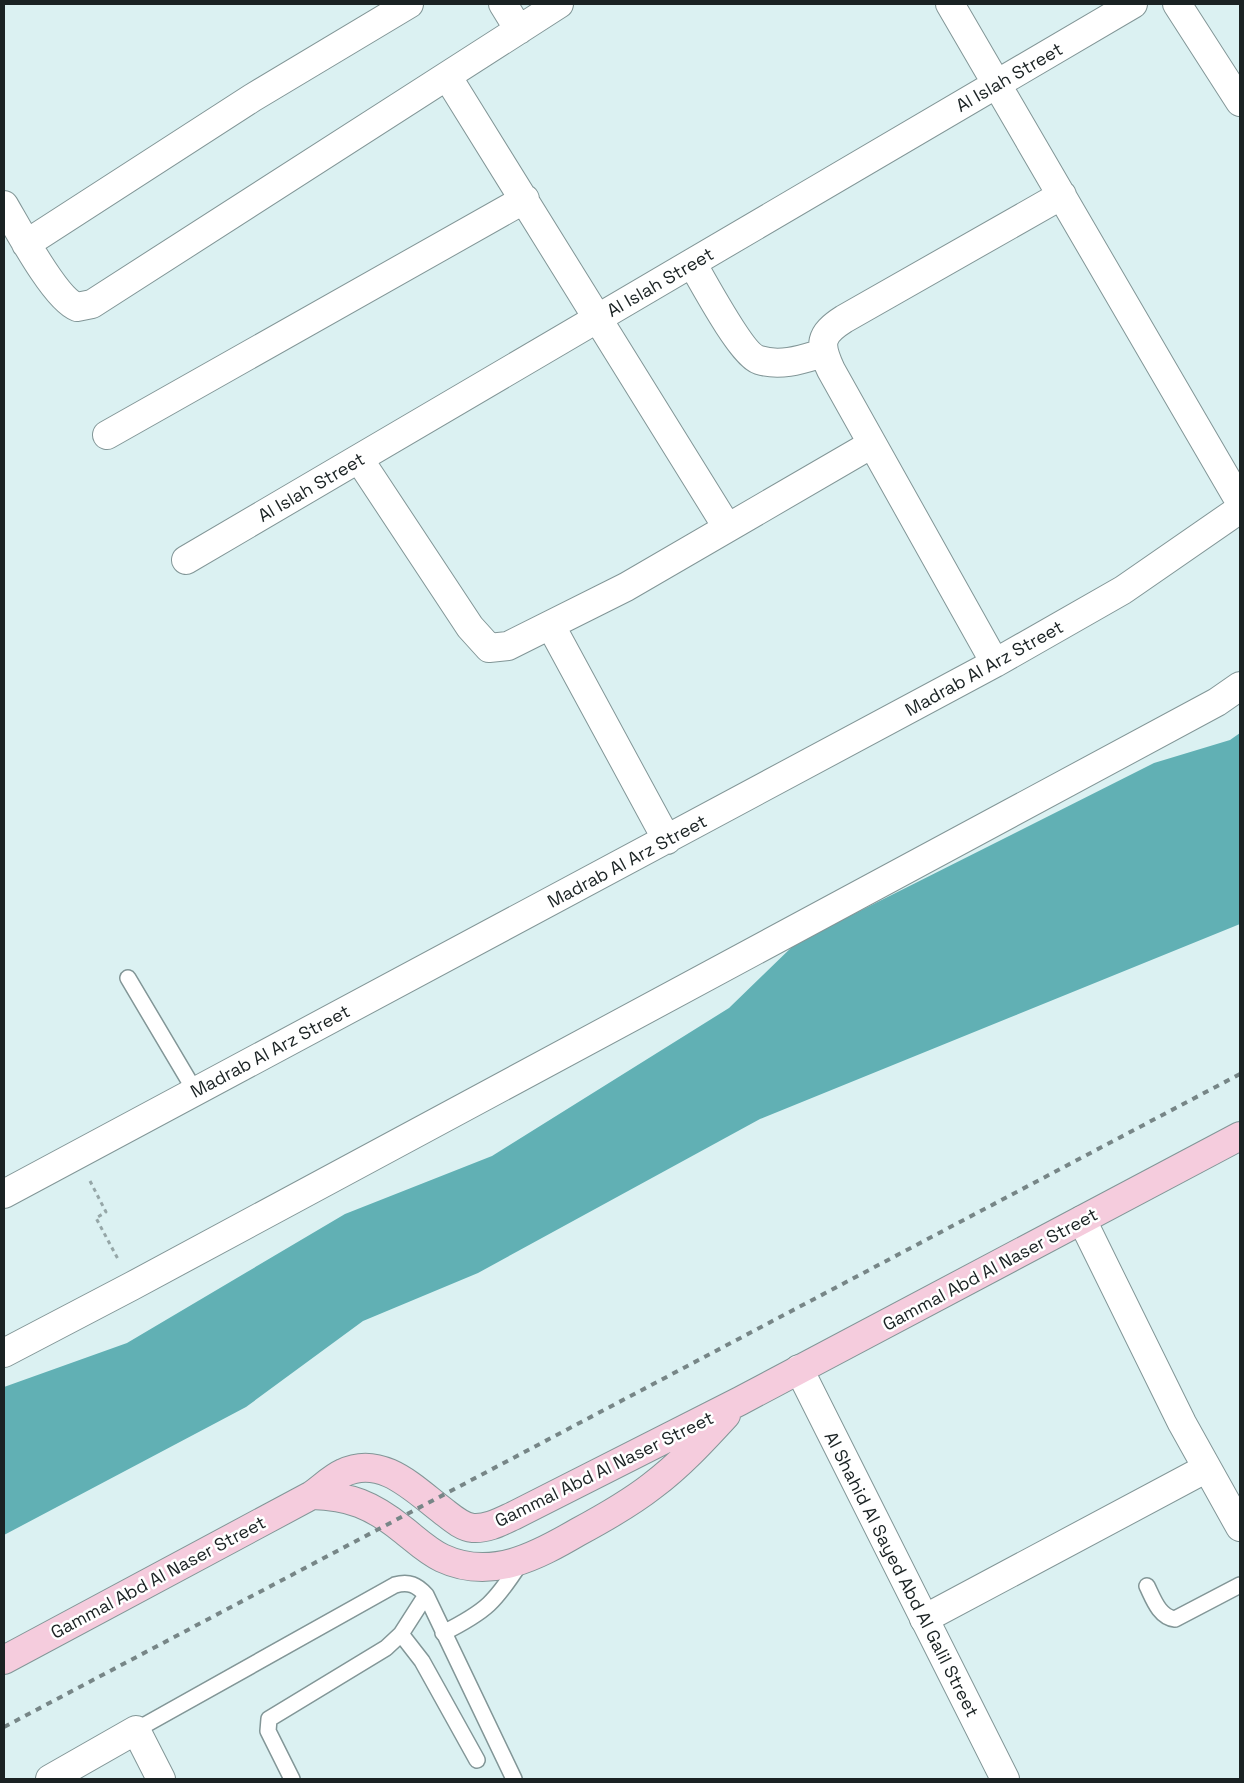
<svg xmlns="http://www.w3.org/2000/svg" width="1244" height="1783" font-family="'Space Grotesk',sans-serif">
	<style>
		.water { fill: #61b0b4 }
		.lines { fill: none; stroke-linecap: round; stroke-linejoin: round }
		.service-casing { stroke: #829697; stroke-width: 18 }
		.minor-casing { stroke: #829697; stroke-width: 30 }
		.tertiary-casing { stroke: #829697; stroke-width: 30 }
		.secondary-casing { stroke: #829697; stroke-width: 30 }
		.path { stroke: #95a6a7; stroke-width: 3; stroke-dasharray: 4 4; stroke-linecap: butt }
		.service { stroke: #fff; stroke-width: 15 }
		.minor { stroke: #fff; stroke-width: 28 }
		.tertiary { stroke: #fff; stroke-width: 28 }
		.secondary { stroke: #f5ccdd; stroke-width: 28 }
		.rail { stroke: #778687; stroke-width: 4; stroke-dasharray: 6 6; stroke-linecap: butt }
		.labels { text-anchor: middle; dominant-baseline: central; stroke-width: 5; stroke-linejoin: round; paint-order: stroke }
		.street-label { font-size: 18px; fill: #1a2223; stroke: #fff }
	</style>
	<rect width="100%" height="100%" fill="#dbf1f2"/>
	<path class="water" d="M1240 733V924L760 1119 478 1273 363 1321 246 1407 4 1535V1387L127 1343 345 1214 492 1156 729 1008 796 943 1154 763 1230 740Z"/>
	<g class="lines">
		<g class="service-casing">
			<path id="service" d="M128 978 195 1091
				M1147 1586C1153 1598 1159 1617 1175 1619L1240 1585
				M443 1633C487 1611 495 1602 521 1562
				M401 1634 422 1661 477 1760
				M136 1730 395 1585C409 1581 417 1585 426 1595L514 1779
				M292 1779 268 1731 269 1719 386 1648 401 1634 426 1595"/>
		</g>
		<g class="minor-casing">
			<path id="minor" d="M503 4 519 30
				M950 4 1240 502
				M1177 4 1240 102
				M447 76 727 527
				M4 205C17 227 55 299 77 307L92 304 559 4
				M26 244 252 98 409 4
				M692 263C703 282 742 355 759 360 781 367 803 359 823 353
				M107 435 525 199
				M359 459 470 627 489 648 508 646 626 587 872 444
				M186 560 1133 4
				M551 626 667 840
				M995 663 831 370C819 344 819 335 844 319L1062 195
				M4 1194 995 663 1123 590 1240 509
				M1082 1220 1182 1423 1240 1527
				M4 1353 132 1286 1217 702 1240 686
				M924 1619 1207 1468
				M50 1779 136 1730 161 1779"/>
		</g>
		<g class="tertiary-casing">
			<path id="tertiary" d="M799 1369 1005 1779"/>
		</g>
		<g class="secondary-casing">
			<path id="secondary" d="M312 1495C350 1496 372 1505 402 1529 415 1539 427 1551 442 1558 491 1581 537 1556 578 1532 604 1518 629 1504 652 1486 680 1465 703 1440 726 1415
				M4 1660 312 1495C322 1488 332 1478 343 1473 382 1454 415 1490 443 1511 452 1518 462 1527 473 1528 487 1529 500 1522 513 1516L740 1401 1240 1136"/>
		</g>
		<path class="path" d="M90 1181 106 1212 96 1218 119 1261"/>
		<use href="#service" class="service"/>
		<use href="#minor" class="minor"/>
		<use href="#tertiary" class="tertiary"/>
		<use href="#secondary" class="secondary"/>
		<path class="rail" d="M4 1727 1240 1074"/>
	</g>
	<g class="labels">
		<g class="street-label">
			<text transform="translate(1009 77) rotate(-30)">Al Islah Street</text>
			<text transform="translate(660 282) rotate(-30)">Al Islah Street</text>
			<text transform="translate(311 487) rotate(-30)">Al Islah Street</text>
			<text transform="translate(984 668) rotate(-29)">Madrab Al Arz Street</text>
			<text transform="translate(627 861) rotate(-28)">Madrab Al Arz Street</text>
			<text transform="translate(270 1051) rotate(-28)">Madrab Al Arz Street</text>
			<text transform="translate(990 1269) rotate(-28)">Gammal Abd Al Naser Street</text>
			<text transform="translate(604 1469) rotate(-26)">Gammal Abd Al Naser Street</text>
			<text transform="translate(902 1574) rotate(63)">Al Shahid Al Sayed Abd Al Galil Street</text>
			<text transform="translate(158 1577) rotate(-28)">Gammal Abd Al Naser Street</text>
		</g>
	</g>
	<rect width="1244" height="1783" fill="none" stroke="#1a2223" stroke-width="10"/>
</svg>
